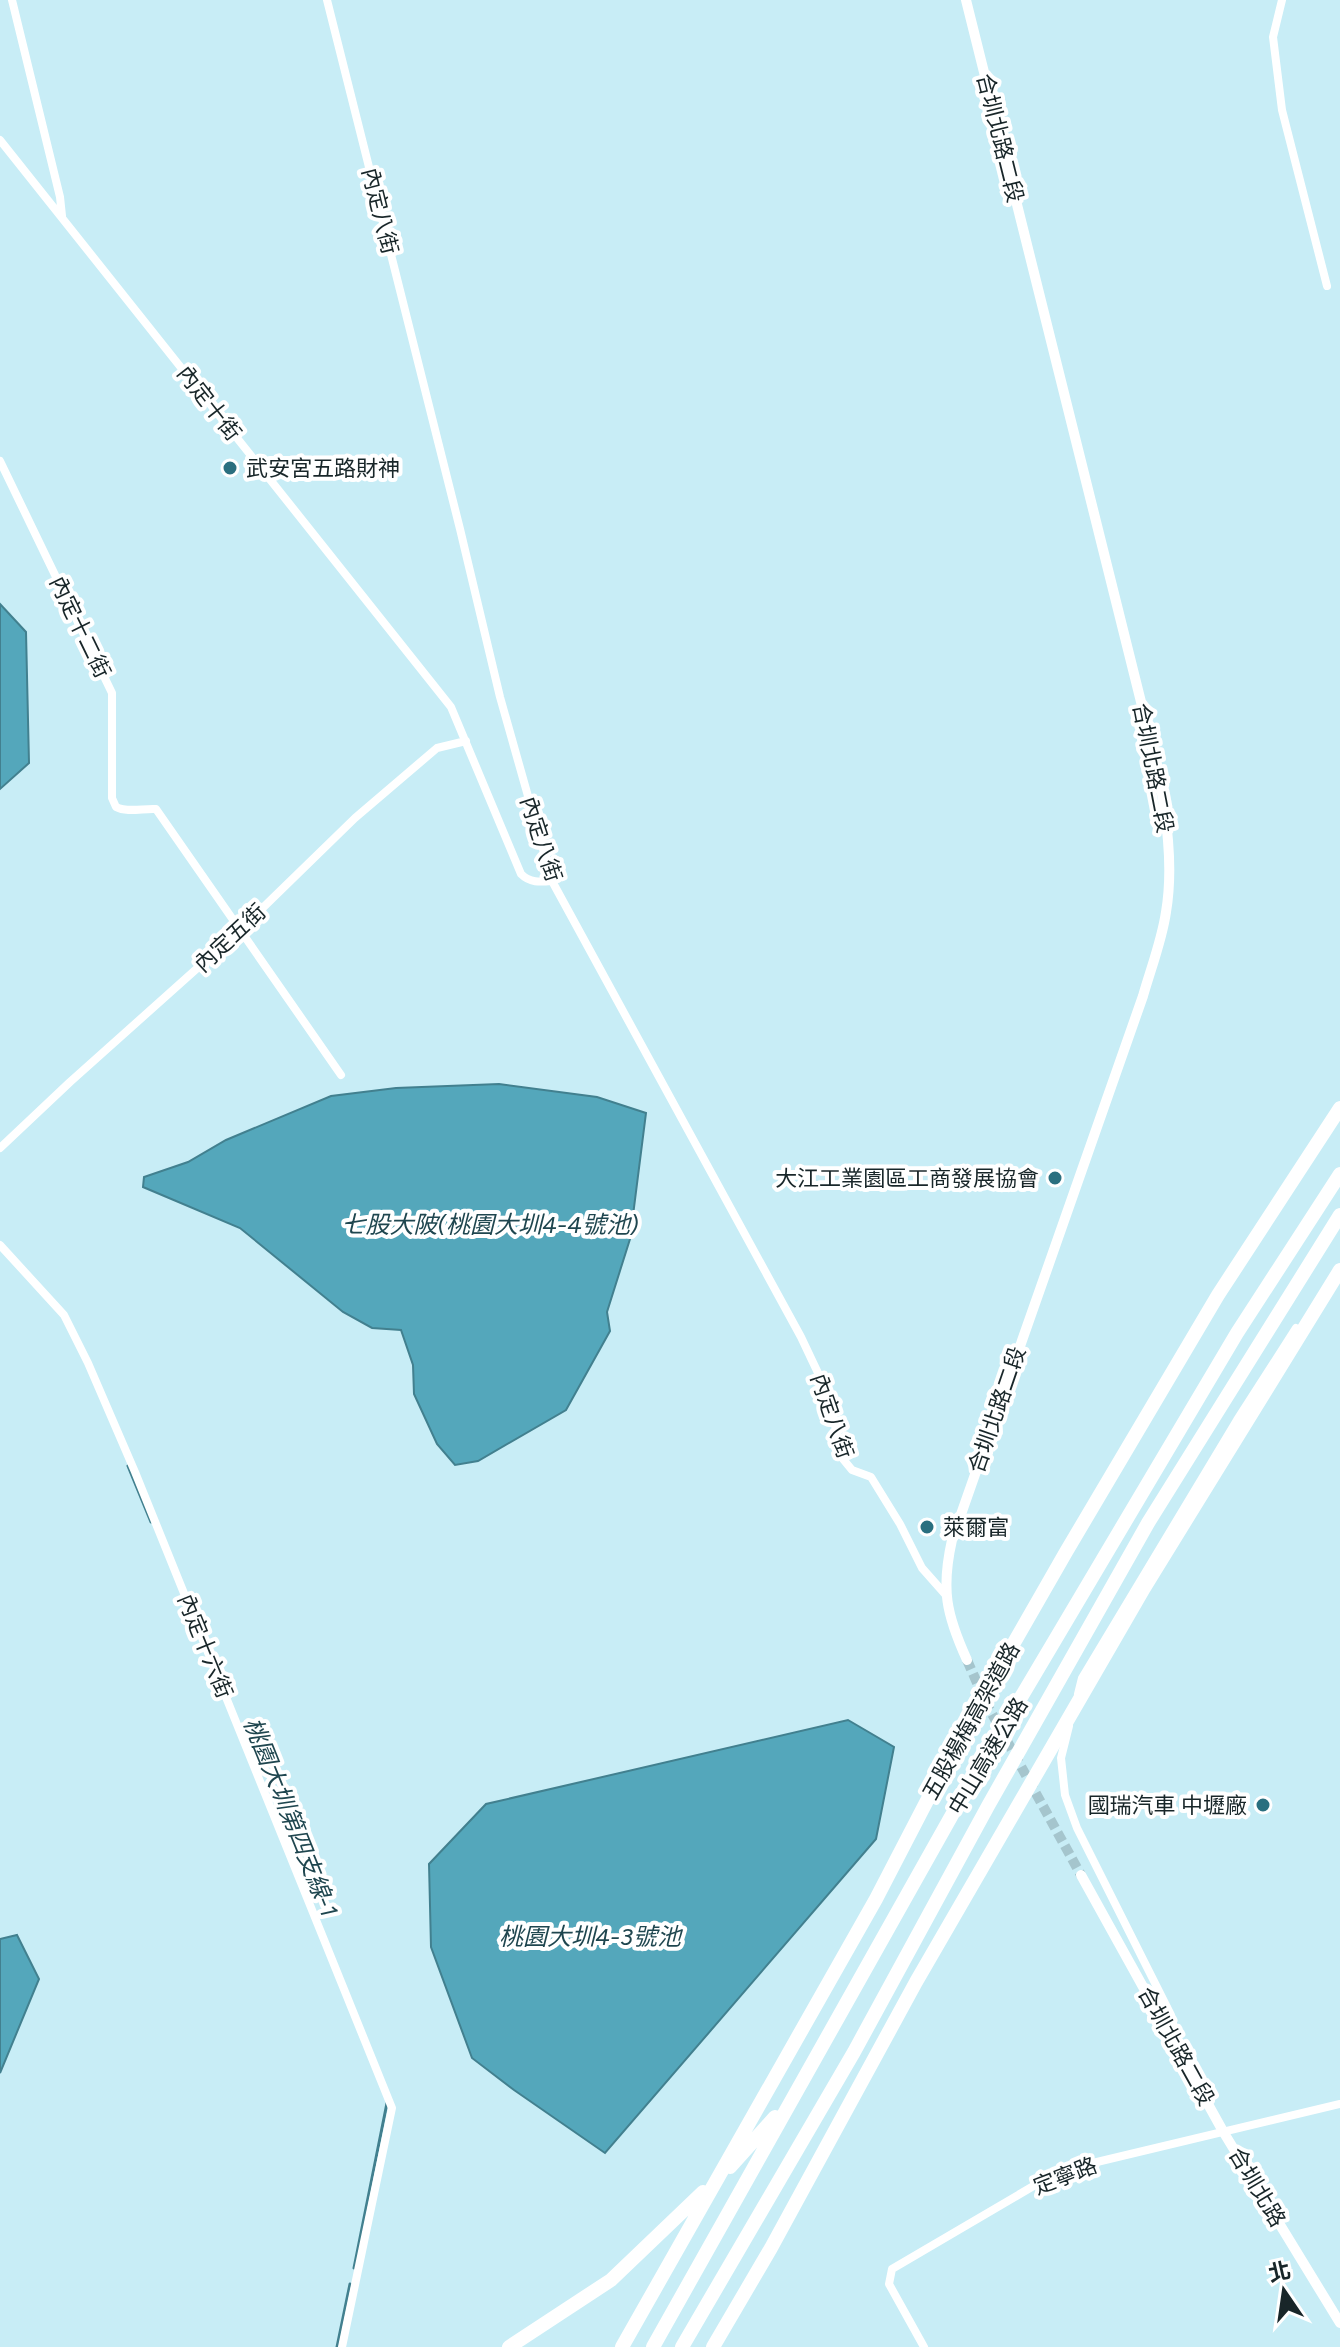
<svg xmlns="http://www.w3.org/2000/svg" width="1340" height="2347" font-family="Figtree,'Noto Sans TC',sans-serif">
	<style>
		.water { fill: #54a7bb; stroke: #42808f; stroke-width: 2 }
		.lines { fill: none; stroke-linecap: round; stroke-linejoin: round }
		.stream { stroke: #42808f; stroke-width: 3 }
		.tertiary-tunnel { stroke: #a5c5cd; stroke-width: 10; stroke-dasharray: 10 5; stroke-linecap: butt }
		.minor { stroke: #fff; stroke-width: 8 }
		.tertiary { stroke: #fff; stroke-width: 10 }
		.motorway { stroke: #fff; stroke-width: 14 }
		.poi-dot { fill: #2a6f7f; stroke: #fff; stroke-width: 3 }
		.labels { text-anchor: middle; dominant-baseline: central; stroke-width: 8; stroke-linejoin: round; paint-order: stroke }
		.street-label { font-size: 22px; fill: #182629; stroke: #fff }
		.poi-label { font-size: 22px; fill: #182629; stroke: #fff; text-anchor: start }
		.water-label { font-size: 24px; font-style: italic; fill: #1f464f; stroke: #fff }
	</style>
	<rect width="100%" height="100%" fill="#c8edf6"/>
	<path class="water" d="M0 604 26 632 29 763 0 789Z
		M499 1084 597 1097 646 1113 630 1239 607 1312 610 1331 566 1410 478 1461 455 1465 437 1444 414 1394 413 1365 401 1330 372 1328 343 1312 240 1228 143 1187 144 1177 188 1162 226 1140 331 1096 396 1088Z
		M848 1720 894 1747 876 1839 605 2153 514 2090 472 2058 431 1947 429 1864 486 1804Z
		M17 1935 39 1979 0 2073V1939Z"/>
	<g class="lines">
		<path class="stream" d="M128 1466 151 1522
			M354 2268 387 2103
			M337 2347 350 2284"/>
		<path class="tertiary-tunnel" d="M967 1660 986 1703 1081 1875"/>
		<path class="minor" d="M12 0 60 197 62 216
			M327 0 460 529 500 697 552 881 801 1337 827 1392 843 1459 852 1470 871 1477 900 1524 922 1568 945 1594
			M1282 0 1273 37 1282 110 1327 286
			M0 140 451 707 521 874C530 883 540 882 552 881
			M0 461 112 693V798L116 807C127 813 144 808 156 809L341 1075
			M0 1148 70 1082 240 930 355 818 437 748 466 741
			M0 1245 64 1315 88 1363 135 1472 392 2108 342 2347
			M1078 1694 1082 1678 1237 1420 1296 1328
			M1069 1726 1061 1758 1065 1795 1077 1828 1171 2015 1180 2050
			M924 2347 889 2284 892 2269 1042 2181 1076 2167 1340 2104"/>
		<path class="tertiary" d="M966 0 1158 770C1166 816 1174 865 1166 912 1162 940 1151 968 1143 996L952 1540C941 1589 946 1614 967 1660
			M1081 1875 1224 2133 1340 2323"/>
		<path class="motorway" d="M730 2167 775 2117
			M509 2347 611 2280 703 2192
			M622 2347 876 1899 960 1737 1066 1552 1218 1295 1340 1108
			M653 2347 966 1790 1237 1333 1340 1174
			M682 2347 854 2052 988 1806 1148 1523 1340 1215
			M713 2347 771 2248 916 1982 1144 1588 1340 1270"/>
	</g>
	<g class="poi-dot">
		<circle cx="230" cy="468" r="8"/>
		<circle cx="1055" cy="1178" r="8"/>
		<circle cx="927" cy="1527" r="8"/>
		<circle cx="1263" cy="1805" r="8"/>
	</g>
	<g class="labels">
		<g class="street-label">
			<text transform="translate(1000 138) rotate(76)">合圳北路二段</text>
			<text transform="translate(380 211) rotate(76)">內定八街</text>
			<text transform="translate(209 403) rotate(52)">內定十街</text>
			<text transform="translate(80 627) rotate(64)">內定十二街</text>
			<text transform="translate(1153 768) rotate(79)">合圳北路二段</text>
			<text transform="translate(541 839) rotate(72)">內定八街</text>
			<text transform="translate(230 938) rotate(-43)">內定五街</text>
			<text transform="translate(997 1410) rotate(-71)">合圳北路二段</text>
			<text transform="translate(832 1416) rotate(71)">內定八街</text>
			<text transform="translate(205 1646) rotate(68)">內定十六街</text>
			<text transform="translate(971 1721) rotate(-61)">五股楊梅高架道路</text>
			<text transform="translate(988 1756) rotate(-59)">中山高速公路</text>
			<text transform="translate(1176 2046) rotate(61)">合圳北路二段</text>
			<text transform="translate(1065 2176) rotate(-21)">定寧路</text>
			<text transform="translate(1257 2187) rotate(59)">合圳北路</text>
		</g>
		<g class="poi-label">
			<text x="246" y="468">武安宮五路財神</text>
			<text x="1039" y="1178" text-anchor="end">大江工業園區工商發展協會</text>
			<text x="943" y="1527">萊爾富</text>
			<text x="1247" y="1805" text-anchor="end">國瑞汽車 中壢廠</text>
		</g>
		<g class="water-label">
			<text x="490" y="1224">七股大陂(桃園大圳4-4號池)</text>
			<text transform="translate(291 1817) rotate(68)">桃園大圳第四支線-1</text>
			<text x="590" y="1936">桃園大圳4-3號池</text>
		</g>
	</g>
	<g transform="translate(1284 2291) rotate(347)" stroke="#ffffff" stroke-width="6" paint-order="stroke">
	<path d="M0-6L14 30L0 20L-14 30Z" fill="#182629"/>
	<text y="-12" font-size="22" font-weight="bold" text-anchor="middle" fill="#182629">北</text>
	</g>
</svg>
